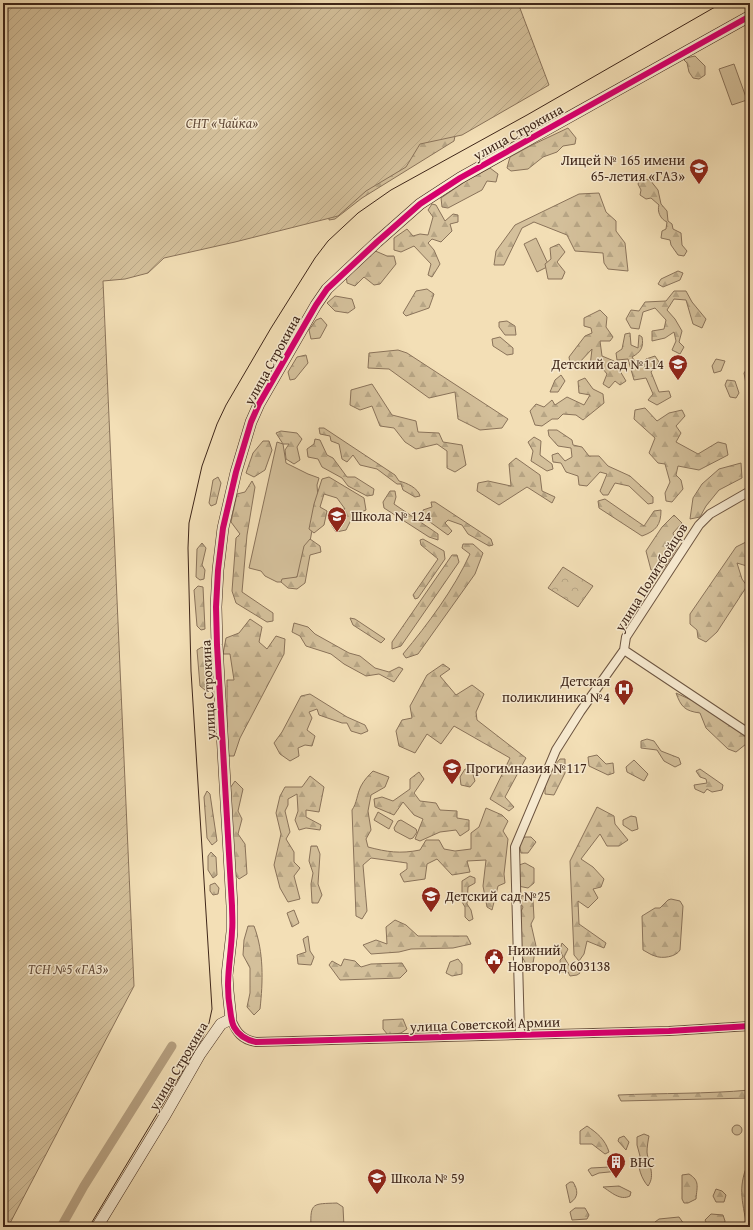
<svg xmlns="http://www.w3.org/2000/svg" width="753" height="1230" font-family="'Gentium Book Plus',serif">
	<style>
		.grass { fill: #d4c09b; stroke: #8a735a }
		.forest { fill: url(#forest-firs); stroke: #8a735a }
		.park { fill: url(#park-crowns); stroke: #8a735a }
		.garden { fill: url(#garden-furrows); stroke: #8a735a }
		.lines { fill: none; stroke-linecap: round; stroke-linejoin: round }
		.canal { stroke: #b6a081; stroke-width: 9 }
		.street-casing { stroke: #6c5440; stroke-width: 10 }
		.secondary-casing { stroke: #3f2619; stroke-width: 12 }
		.street { stroke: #f7ead0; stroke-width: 8 }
		.secondary { stroke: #f7ead0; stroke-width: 11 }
		.tram { stroke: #3f2619; stroke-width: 1 }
		.cycleway-casing { stroke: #f7ead0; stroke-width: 8 }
		.cycleway { stroke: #d6006c; stroke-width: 6 }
		.labels { text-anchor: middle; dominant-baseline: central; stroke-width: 3; stroke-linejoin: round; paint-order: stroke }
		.park-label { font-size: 14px; font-style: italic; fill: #644c3a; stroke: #f7ead0 }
		.street-label { font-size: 14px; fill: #3f2619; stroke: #f7ead0 }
		.poi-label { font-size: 14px; fill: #3f2619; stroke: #f7ead0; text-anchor: start }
	</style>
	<defs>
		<pattern id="forest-firs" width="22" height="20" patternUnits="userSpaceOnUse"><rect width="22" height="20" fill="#d4c09b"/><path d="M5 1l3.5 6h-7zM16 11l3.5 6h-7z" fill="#b7a585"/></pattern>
		<pattern id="park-crowns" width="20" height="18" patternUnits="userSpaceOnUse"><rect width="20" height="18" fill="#d4c09b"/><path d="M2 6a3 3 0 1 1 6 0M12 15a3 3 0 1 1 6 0" fill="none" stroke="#b7a585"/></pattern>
		<pattern id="garden-furrows" width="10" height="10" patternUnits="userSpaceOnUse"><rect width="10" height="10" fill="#d4c09b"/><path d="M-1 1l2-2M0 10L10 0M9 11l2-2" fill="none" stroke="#b7a585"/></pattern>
	</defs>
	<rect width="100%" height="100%" fill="#f3dfb6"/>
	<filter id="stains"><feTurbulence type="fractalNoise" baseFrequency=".005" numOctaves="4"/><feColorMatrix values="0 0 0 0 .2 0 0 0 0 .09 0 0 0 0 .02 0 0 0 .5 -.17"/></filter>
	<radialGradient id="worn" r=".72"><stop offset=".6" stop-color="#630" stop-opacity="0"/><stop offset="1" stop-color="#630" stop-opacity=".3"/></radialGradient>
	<path class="grass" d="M734 64 747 100 732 105 719 69Z
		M536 238 549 266 537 272 524 244Z
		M277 442 283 444 286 463 308 474 319 478 317 485 318 498 306 563 300 574 295 578 283 582H277L265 576 261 571 249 568Z
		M378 812 393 821 389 829 374 820Z
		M401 820 416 829 417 832 413 838 410 839 395 831 394 828 398 821Z
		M337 1203 343 1207 344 1227H311C310 1202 313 1204 337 1203Z"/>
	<path class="forest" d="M695 56 705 66V75L699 79 693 78 689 72 687 63 684 60 686 58Z
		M568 128 576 138 575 144 563 146 557 152 543 157 528 169 511 171 507 168 510 157 532 145Z
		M456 131 454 141 362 198 335 219 329 220V213L419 138Z
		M490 168 498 174 496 182 487 181 482 190 448 208 442 207 441 198 466 181Z
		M640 179 650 180 658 190 661 204 667 211 668 221 672 224 673 229 681 233 682 245 687 251 684 256 678 255 671 245 670 240 661 238 662 231 666 229 667 222C660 219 657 211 659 205L651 198 646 199 640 195 641 190 638 184Z
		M599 193 606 212 616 221V231L625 243 628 271 608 269 604 263 603 253 575 251 567 235 534 222 522 228 504 265H494L496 251 515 225 579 194Z
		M432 204 436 205 445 221 453 214 458 215V222L450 224 452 231 441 242 432 239 428 243 434 250 440 264 432 277 428 275 431 264 414 246 401 252 394 250V238L407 229 413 236 420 234 428 235 433 217 428 210Z
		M559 244 565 252 557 262 565 272 562 279H548L545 264 551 259 550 248Z
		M373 250 387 256H394L396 264 380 284 374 285 364 277 355 286 347 283 346 274Z
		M678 271 683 273 680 280 663 287 658 284 661 279Z
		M427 289 434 294 429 308 406 316 403 313 416 291Z
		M674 291H686L692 302 706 319 702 328 693 324 686 300 674 299 667 310 675 319 682 331 679 342 684 347 680 354 672 350 676 341 674 332 665 338 652 341V331L664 329 666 320 655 308 643 312 639 329 631 328 626 319 631 310 639 311 645 302 666 301Z
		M335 296 352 299 355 308 348 313 335 311 327 303Z
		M600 310 607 317 606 327 613 337 610 341H600L602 356 614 361 626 381 620 385 615 381 609 388 603 384 607 374 599 364 595 368 590 366 592 349 578 364 570 363 569 357 585 336 592 333 591 328 584 326V318Z
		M321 318 327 325 320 338 311 339 309 330 316 320Z
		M507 321 515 326 516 335H505L499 327V322Z
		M630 333 631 345 638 348 639 335 642 337C644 347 641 352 632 357L639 367 646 359 655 356 659 362 651 372 659 392 669 391 671 397 657 405 648 400 653 394 646 378 634 380 628 359 617 360 616 353 622 349 625 334Z
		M500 337 513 348V354L507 355 493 346 492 339Z
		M398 350 407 353 508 419 502 428 480 430 458 419 455 392 429 398 389 369 368 368 369 353Z
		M306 355 308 363 295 379 290 380 288 372 297 357Z
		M716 359 725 361 721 371 714 373 712 366Z
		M750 359V386L746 384 744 373 749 366 748 360Z
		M561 375 565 381 558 392H550L555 380Z
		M585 378 593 389 603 394 604 403 583 420 576 415 563 414 558 419H552L542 426 535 425 530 411 536 404 544 407 552 400 555 405 567 397 584 405 590 395 579 393 578 381Z
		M727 380 735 381 739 393 736 398 730 397 725 385Z
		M372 384 392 415 416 421 418 432 439 433 443 442 462 445 466 465 455 472 447 468V451L437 444 416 449 405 442 394 428 380 426 372 406 360 410 350 405 351 390Z
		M645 408 657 421 669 413 682 410 685 416 676 426 681 433 676 442 698 454 718 442 726 444 728 455 699 470 678 466 676 475 681 480 683 489 672 502 666 501 665 493 670 482 665 464 658 463 649 453 655 438 634 419 635 410Z
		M319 428H324L395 475 399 481C407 483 418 488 420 496L415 497 403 490 401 484H397L377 469 360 465 353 455 347 462 342 459 339 444 331 441 330 436 320 434Z
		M548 430H557L572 440 573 445 582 447 589 456H599L608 466 630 476 653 497V503L648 504 629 486 615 483 608 495H603L600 491 607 474 600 472 587 486 579 485 578 476 566 472 561 463 553 462 552 455 558 453 565 461 572 457 571 448 558 446 549 436Z
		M281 431 297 433 302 439 297 447 300 460 294 464 286 459 285 450 289 444H283L276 433Z
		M534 437 541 441 540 455 552 464 553 469 547 471 531 461 533 451 528 442Z
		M315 439 320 440 327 455 333 458 347 477H355L374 489 373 495 367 496 348 486 342 478 322 467 318 459 308 457 307 449 314 444Z
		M263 441H269L272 450 265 470 254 477 246 473 253 453Z
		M516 458 540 475 542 491 555 497 552 503 527 487 499 505 477 491 478 483 488 481 511 486 509 464Z
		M741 463 742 478 719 490 706 506 700 517 690 519 693 498 702 484 719 469Z
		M218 477 221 483 216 504 211 506 209 503 213 480Z
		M329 477 364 498 366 510 353 516 346 530 336 532 332 526 337 510 345 509 337 498 324 494 320 507 327 511 324 525 314 533 309 529 314 504 322 479Z
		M252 481 255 487 247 535 242 592 273 613V621L267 622 236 603 232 591 236 538 240 534 231 522 237 494 245 492Z
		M390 491H395L396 497 394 504 438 534V540L429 537 384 508 383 502Z
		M605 499 644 526 654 511 661 510C661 525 656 531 642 536L599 508 598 501Z
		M431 502H435L491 539 493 545 489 546 468 534 462 525 448 520 445 523 452 531 448 535 423 517V510L432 507Z
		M674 515 682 523 673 533 677 548 663 570H651L646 551 662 527Z
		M310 539 320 546 321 552 310 555 305 583 297 589 288 588 281 582 282 579 297 577 304 546Z
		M423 539 444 551 445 559 418 598 415 599 413 595 438 559 421 545 420 540Z
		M750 540V567L737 563 742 579 747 586 717 632 706 642 698 638 697 630 690 624V614L736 547Z
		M202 543 206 548 202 565 205 570 204 579 200 580 196 577 197 549Z
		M463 544H473L483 553 475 574 418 654 406 658 403 654C428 624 454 589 470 554L462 548Z
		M452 555H457L459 562 401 646 392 649V642Z
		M198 586 203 587 205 629 201 630 197 626 194 590Z
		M350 618 355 619 385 639 381 643 353 625Z
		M250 619 262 627 259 642 267 649 276 636 285 639 284 654 240 738 234 756H229L227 743V680H234L230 654H223L226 638 239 633Z
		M294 623 308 627 315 634 349 653 360 656 375 668 389 672 399 667 403 669 394 682 379 674 366 676 344 664 331 654 306 646 300 636 292 632Z
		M202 647 206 651 209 688 205 690 200 686 197 650Z
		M443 664 450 669 440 676 456 695 472 685 484 694 476 712 477 720 526 758 505 797 514 807 509 811 490 799 510 758 454 726 441 744 427 734 415 753 399 746 396 731 402 720 412 718 410 706 427 675Z
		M676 693 700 704 746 735V744L736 752 728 749 706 728 700 713C685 711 681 707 676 693Z
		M310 694 347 717 365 725 368 731 361 734 351 731 347 723H342L319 715 317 709 309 712 312 718 307 730 315 736 312 746 305 745 298 748 299 756 290 761 280 754 274 743 282 732 301 696Z
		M647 739 654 741 661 751 679 758 681 764 675 767 664 761 657 750 641 748V741Z
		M597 755 606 764 613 763 614 773 608 775 589 766 588 757Z
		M560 759H565V773L554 795 545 794C544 781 552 768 560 759Z
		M634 760 648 774 644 781 627 772 626 767Z
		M465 769 472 771 475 781 470 787 461 785 460 777Z
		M700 769 723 785 722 790 712 792 707 789 704 793 695 789 694 785 707 783 706 779 700 777 696 771Z
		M373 771 389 777 385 787 371 795 368 811 371 830 366 839 368 847C387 852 400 854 420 850L426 840H439L444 849 455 851 471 849V833L479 827 486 808 502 815 508 821 503 831 508 839 504 874 505 883 498 886 492 910 487 907 483 886 486 860 467 861 470 872 452 875 437 859 427 864 425 879 404 882 400 874 407 869V863L371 858 363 865 367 911 362 919 356 916 352 810C357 803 357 794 361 786 364 780 369 775 373 771Z
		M419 772 424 779 414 793 420 801 436 803 440 810 457 811V818L469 820V830L460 836 456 830 440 832 420 841 415 839 423 819 414 815 403 802 394 815 375 807 374 799 382 797 393 801 410 789V779Z
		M310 776 324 787 319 812 306 810V817L321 825 320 830 306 828 299 830 295 820 298 811 297 794 288 799V805L285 811 290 832 286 839 294 852V862L300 868 294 876 300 899 288 902 280 888 274 865 281 834 276 813 280 796 285 787H302Z
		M235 781 243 789 238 811 242 819 238 834 245 844 247 874 239 879 233 872 228 791Z
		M207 791 210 794 217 841 212 845 207 838 204 797Z
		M597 807 614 816 615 824 628 840 619 846H607L600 834 581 859 593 867 604 879 601 887 593 889 598 898 588 908 578 901 579 924 606 943 604 948 587 941 584 954 579 961 574 955 570 861Z
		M631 816 636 817 638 829 632 831 623 825V820Z
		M525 837H531L536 842 528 853H521L519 842Z
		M311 846H317L320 854 318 884 322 895 318 903H312L311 884 313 873 309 861Z
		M211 852 216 857 217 875 213 878 208 870V856Z
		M525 863 534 868V883L528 888 518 886 516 866Z
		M470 876 475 878V883L468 887 467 904 471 910 473 919 469 921 465 917V907L462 902V881Z
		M215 883 219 888 218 894 213 895 210 891V885Z
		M521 895 533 900 534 918 531 924 536 946 533 963 526 964 520 953 518 919 523 907 517 898Z
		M671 899 680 901 683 906 680 950C676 957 662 959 655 956 651 955 647 952 643 950L642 916 655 908H660L668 900Z
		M294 910 299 923 292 927 287 913Z
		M395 920 406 925 418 936H467L471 944 453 948 411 949 399 952 371 954 363 945 376 940 387 944 386 927Z
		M248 926H254C264 952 263 982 260 1009L254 1015 247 1007 250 993V968L243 955 244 940Z
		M308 936 310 951 314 957 311 965 298 964 297 955 306 952 303 939Z
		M562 943 568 949 564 957 570 967 577 968 580 973 577 975 570 976 568 972H561L560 960 563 957 560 950Z
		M344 959 355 961 361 967 371 964 402 963 407 971 400 978 340 980 329 965 332 961 341 966Z
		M458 959 462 964V974L452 976 446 973 450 962Z
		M403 1019 407 1029 401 1033 388 1035 383 1029V1020Z
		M750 1090V1098L621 1101 618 1095C662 1093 706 1094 750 1090Z
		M732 1130a5 5 0 1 1 10 0a5 5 0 1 1-10 0Z
		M587 1126C597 1133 605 1139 609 1152L605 1154 592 1144H580V1131Z
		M644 1134 649 1136C648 1141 647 1147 647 1152 648 1163 656 1175 648 1186 642 1180 636 1165 640 1156L637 1145V1137Z
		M624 1136 629 1142 626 1150 618 1141 619 1138Z
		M750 1159V1227H747C742 1199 737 1186 750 1159Z
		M610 1167 617 1168 619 1171 599 1173 592 1176 588 1170 591 1168Z
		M689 1174C700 1181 697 1186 696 1199L688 1203H684L682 1199V1175Z
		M570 1182H573C578 1190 579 1197 570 1203L566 1185Z
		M619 1186 631 1192 630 1196C620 1201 611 1192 603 1187Z
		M716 1189 722 1191 726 1195 724 1202H716L713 1196Z
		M575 1208H585L589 1215 587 1219 572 1220 570 1212Z
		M711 1214 723 1215 725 1221 724 1226 718 1224H707L705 1220Z
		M679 1217 684 1224 680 1227H654L655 1222 659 1219Z"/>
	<path class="park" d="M563 567 593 586 578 607 548 588Z"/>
	<path class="garden" d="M3 3H518L549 85 462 135 420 144 406 167 366 191 338 216 235 242 164 258 148 273 125 279 103 281 134 986 8 1227H3Z"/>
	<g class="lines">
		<path class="canal" d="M61 1227 84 1186 172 1046"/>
		<g class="street-casing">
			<path id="street" d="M624 650 750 734
				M231 1019C236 1032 242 1040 256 1042L669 1031 750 1026
				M520 1035 515 847 556 750 580 712 624 650 626 637 699 525 710 514 750 491"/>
		</g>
		<g class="secondary-casing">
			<path id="secondary" d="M97 1227 164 1117 200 1054 221 1024 231 1019 228 991 227 975 232 932V906L217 645 216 607 218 570 223 528 236 472 251 422 259 404 316 305 327 289 377 242 420 204 460 178 750 16"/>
		</g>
		<use href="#street" class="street"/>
		<use href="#secondary" class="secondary"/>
		<path class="tram" d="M89 1227 202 1039 209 1023 212 1009 191 671 188 548 189 523 202 466 217 424 226 405 271 328 315 258 328 241 358 213 391 190 527 115 722 3"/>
		<g class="cycleway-casing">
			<path id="cycleway" d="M750 16 460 178 420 204 377 242 327 289 316 305 259 404 251 422 236 472 223 528 218 570 216 607 217 645 232 906C232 914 233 923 232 931 231 959 225 981 230 1009 231 1015 231 1021 234 1027 239 1036 246 1040 256 1042L669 1031 750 1026"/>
		</g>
		<use href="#cycleway" class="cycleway"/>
	</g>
	<defs>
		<g id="school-pin" transform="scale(1)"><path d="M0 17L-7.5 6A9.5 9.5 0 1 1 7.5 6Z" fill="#8f2418" stroke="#f7ead0"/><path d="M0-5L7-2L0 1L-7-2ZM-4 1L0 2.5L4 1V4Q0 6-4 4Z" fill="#fff"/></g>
		<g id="hospital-pin" transform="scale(1)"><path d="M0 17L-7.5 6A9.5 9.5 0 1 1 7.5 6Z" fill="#8f2418" stroke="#f7ead0"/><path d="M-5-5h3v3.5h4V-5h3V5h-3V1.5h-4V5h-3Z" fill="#fff"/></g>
		<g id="civic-pin" transform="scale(1)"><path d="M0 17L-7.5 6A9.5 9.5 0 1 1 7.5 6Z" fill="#8f2418" stroke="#f7ead0"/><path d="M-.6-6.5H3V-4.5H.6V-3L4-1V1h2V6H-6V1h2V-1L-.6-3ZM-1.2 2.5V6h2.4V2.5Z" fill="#fff"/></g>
		<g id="building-pin" transform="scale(1)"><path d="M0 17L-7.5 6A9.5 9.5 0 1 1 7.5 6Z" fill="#8f2418" stroke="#f7ead0"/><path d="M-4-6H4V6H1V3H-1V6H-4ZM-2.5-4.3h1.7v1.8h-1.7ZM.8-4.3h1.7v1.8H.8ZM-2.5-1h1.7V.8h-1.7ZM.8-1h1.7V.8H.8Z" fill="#fff"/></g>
	</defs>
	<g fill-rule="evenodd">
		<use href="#school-pin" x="699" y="168"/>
		<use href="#school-pin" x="678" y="364"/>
		<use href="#school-pin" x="337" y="516"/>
		<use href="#hospital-pin" x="624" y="689"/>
		<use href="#school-pin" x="452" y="768"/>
		<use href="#school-pin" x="431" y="896"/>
		<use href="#civic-pin" x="494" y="958"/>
		<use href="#building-pin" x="616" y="1162"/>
		<use href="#school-pin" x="377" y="1178"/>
	</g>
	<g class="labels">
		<g class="park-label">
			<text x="222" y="123">СНТ «Чайка»</text>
			<text x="68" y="969">ТСН №5 «ГАЗ»</text>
		</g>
		<g class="street-label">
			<text transform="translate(518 132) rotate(-29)">улица Строкина</text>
			<text transform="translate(272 360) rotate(-61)">улица Строкина</text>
			<text transform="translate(651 577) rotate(-58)">улица Политбойцов</text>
			<text transform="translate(208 690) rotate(-93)">улица Строкина</text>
			<text transform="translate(485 1024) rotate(-2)">улица Советской Армии</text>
			<text transform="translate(178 1066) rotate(-59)">улица Строкина</text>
		</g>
		<g class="poi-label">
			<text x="685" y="160" text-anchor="end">Лицей № 165 имени<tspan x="685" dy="16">65-летия «ГАЗ»</tspan></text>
			<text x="664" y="364" text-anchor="end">Детский сад №114</text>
			<text x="351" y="516">Школа № 124</text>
			<text x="610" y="681" text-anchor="end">Детская<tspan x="610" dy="16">поликлиника №4</tspan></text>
			<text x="466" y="768">Прогимназия №117</text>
			<text x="445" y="896">Детский сад №25</text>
			<text x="508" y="950">Нижний<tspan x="508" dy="16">Новгород 603138</tspan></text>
			<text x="630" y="1162">ВНС</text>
			<text x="391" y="1178">Школа № 59</text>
		</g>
	</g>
	<rect width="753" height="1230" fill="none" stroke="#f3dfb6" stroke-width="16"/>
	<rect x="4" y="4" width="745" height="1222" fill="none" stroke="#3f2619" stroke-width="2"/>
	<rect x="8" y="8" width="737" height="1214" fill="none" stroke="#3f2619"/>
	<rect width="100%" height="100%" filter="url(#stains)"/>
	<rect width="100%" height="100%" fill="url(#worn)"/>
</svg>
